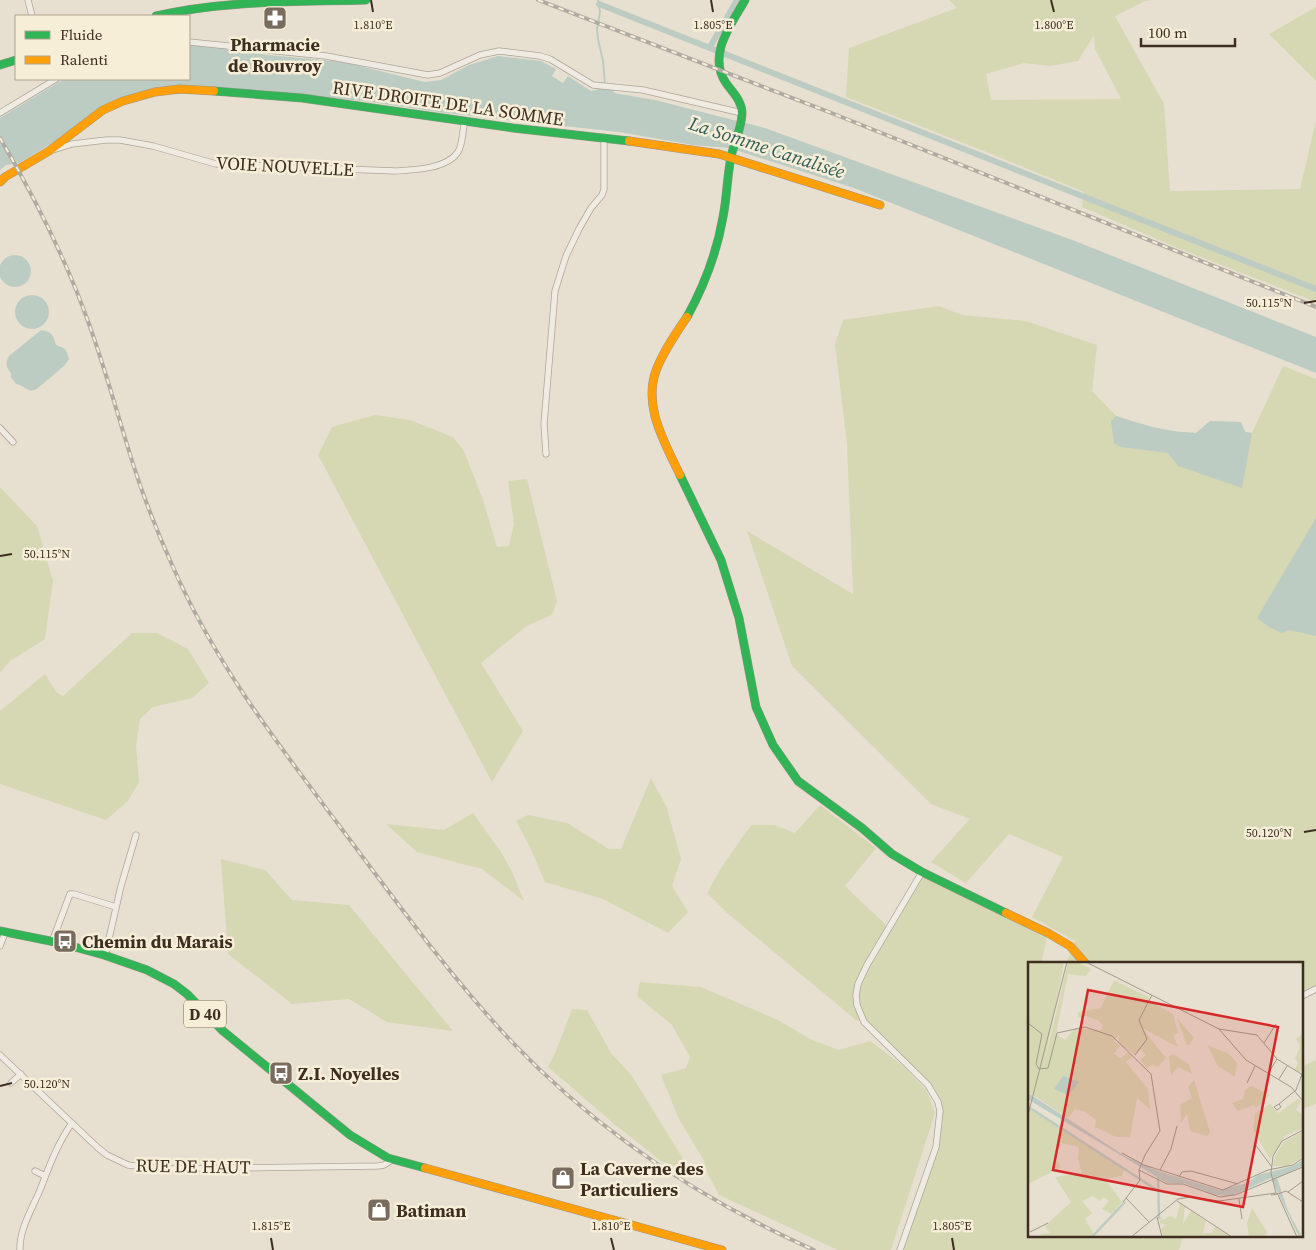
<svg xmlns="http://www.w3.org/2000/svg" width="1316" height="1250" font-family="'Source Serif 4',serif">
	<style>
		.green { fill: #d6d7b3; fill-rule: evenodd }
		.water { fill: #bcccc2 }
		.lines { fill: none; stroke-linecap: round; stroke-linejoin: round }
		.stream { stroke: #bcccc2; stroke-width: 2 }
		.canal { stroke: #bcccc2; stroke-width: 6 }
		.street-casing { stroke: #ada599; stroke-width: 7 }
		.fast-casing { stroke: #9c958a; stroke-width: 9 }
		.slow-casing { stroke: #9c958a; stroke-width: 9 }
		.street { stroke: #efebe3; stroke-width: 5.5 }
		.fast { stroke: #30b455; stroke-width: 8 }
		.slow { stroke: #ff9f0a; stroke-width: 8 }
		.rail-casing { stroke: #afaaa2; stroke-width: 4 }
		.rail { stroke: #f7eed8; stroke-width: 2; stroke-dasharray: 5.5; stroke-linecap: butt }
		.ticks { fill: none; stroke: #3d2e20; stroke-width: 2 }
		.labels { text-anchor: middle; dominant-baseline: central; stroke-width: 5; stroke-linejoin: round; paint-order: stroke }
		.shield { fill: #f7eed8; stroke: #756857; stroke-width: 1 }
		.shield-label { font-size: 16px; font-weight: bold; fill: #3d2e20 }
		.poi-label { font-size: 18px; font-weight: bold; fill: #3d2e20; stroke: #f7eed8; text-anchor: start }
		.street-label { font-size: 18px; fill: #3d2e20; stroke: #f7eed8 }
		.water-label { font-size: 19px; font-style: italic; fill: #2f5d5a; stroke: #f7eed8 }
		.inset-river { fill: none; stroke: #bcccc2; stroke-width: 2.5 }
		.inset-road { fill: none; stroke: #a3998a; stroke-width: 1 }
		.view { fill: #d62828; fill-opacity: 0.15; stroke: #d62828; stroke-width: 2.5 }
		.inset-edge { fill: none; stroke: #3d2e20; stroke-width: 2.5 }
		.ticks-label { font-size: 12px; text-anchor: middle; fill: #3d2e20; stroke: #f7eed8; stroke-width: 5; stroke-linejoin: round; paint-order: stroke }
	</style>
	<rect width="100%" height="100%" fill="#e7e0d1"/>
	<path class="green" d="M949 0H1152L1145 1 1115 16 1164 104 1170 191 1300 189 1316 120V302L1180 249 1082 207 1084 192 989 153 846 97 849 48 957 8ZM1094 35 1095 49 1121 99 991 100 986 74 1024 63 1050 66 1078 61Z
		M1316 7V81L1269 34Z
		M939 306 962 315 1026 321 1097 345 1092 391 1116 416 1147 426 1173 432 1196 433 1210 421 1241 422 1245 432 1252 433 1283 366 1316 379V989L1302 996V964H1066L1075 941 1032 917 1063 857 1009 834 966 883 931 862 970 819 931 804 792 666 747 531 853 594 847 444 835 344 843 320Z
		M375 415 410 420 453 437 464 451 483 500 497 547 509 546 514 524 508 481 527 479 557 601 552 615 528 625 481 663 523 731 492 782 318 455 332 427Z
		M0 487 37 526 53 581 45 639 10 661 0 673Z
		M132 633H157L188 649 209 683 192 698 153 707 140 719 136 746 139 782 128 801 106 820 0 784V711L45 674 57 693 63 696Z
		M651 778 667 808 681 859 672 886 688 912 668 933 603 899 545 882 529 845 516 821 528 815 567 823 609 849H621Z
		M820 805 876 848 845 886 888 927 922 872 1048 933 1041 964H1030V1236H1183L1179 1250H900L932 1159 940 1111 928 1085 864 1022 856 1020 726 912 707 893 721 868 751 825H774L795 833Z
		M473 813 501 852 512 872 524 901 482 869 417 852 386 824 444 830Z
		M221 859 265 870 292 900 349 905 453 1031 387 1022 349 999 292 1004 228 954Z
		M640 982 701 987 778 1020 810 1039 839 1050 870 1041 903 1066 927 1091 935 1113 891 1250H838L719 1195 708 1174 704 1161 678 1117 661 1075 686 1068 690 1057 672 1025 637 996Z
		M572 1009 587 1010 611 1053 632 1076 680 1154 688 1172 661 1161 613 1123 548 1067 556 1051Z
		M1316 1060V1104L1302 1109V1066Z"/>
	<path class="water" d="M189 45 203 46 268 55 343 62 425 82 441 80 469 65 498 56 541 61 556 69 552 76 563 83 568 76 591 91 600 89 613 90 614 93 655 100 765 128 1075 241 1316 337V373L854 188 729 148 693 145 619 132 445 113 364 101 179 85 151 90 100 109 56 141 19 163 6 165 0 170V118L64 79H189Z
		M-1 271a16 16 0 1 1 32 0a16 16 0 1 1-32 0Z
		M15 312a17 17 0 1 1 34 0a17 17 0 1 1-34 0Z
		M41 330C52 332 53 334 56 345 66 349 66 348 69 359L64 366 38 388C28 395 25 385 16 384L11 377V373C6 368 5 363 9 356Z
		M1116 416C1144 425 1167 432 1196 433L1210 421 1241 422 1245 432 1252 433 1242 488 1178 466 1168 453 1121 447 1114 443 1111 421Z
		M1316 518V636L1289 630 1282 633 1269 627 1257 618Z"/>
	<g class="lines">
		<path class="stream" d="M598 0 600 12 597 29 598 39 603 61 605 84"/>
		<path class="canal" d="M599 4 1316 289
			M710 47 737 0"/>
		<g class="street-casing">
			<path id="street" d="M28 0 32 16
				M189 42 326 56 428 75 440 73 480 55 499 51 540 56 550 59 593 85 643 90 742 113
				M0 113 56 79
				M53 150 72 144 106 140H120L153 146 216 164 395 171C414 170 447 169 458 152 463 144 462 131 465 121
				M0 428 13 442
				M546 454 544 424 555 291 566 256 579 229 591 208 602 195 604 189V137
				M52 942 70 894H74L116 907
				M0 946 5 933
				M105 956 121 886 136 835
				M1302 996 1316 989
				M0 1055 97 1147 107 1155 128 1165 161 1169 378 1166 384 1165 392 1160
				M11 1083 21 1074
				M35 1171 45 1176
				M20 1250C19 1230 32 1209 40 1190 49 1167 57 1144 72 1123
				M900 1250 936 1147 940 1111 938 1102 928 1085 864 1022 857 1005 856 995 858 984 867 965 922 872"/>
		</g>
		<g class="fast-casing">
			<path id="fast" d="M156 16C225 0 296 2 366 0
				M0 65 16 60
				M214 91 302 98 513 128 629 141
				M687 317C704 286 717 252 723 217 727 197 727 177 731 157 734 142 742 128 742 113 742 101 733 93 726 83 707 55 731 25 745 0
				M680 475 721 560 739 618 756 707 773 745 798 781 862 828 892 854 922 872 1006 913
				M0 931 60 943 104 955 147 970 174 984 187 994 223 1031 350 1135 388 1158 425 1168"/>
		</g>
		<g class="slow-casing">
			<path id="slow" d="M629 141 719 154 880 205
				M0 182 5 177 49 151 103 110 123 101 155 92 180 89 214 91
				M680 475C664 441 642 405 657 368 665 349 676 333 687 317
				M1006 913 1048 933 1070 946 1086 964
				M425 1168 722 1250"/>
		</g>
		<use href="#street" class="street"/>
		<use href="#fast" class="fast"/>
		<use href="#slow" class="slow"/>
		<g class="rail-casing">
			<path id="rail" d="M538 0 834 114 1316 307
				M0 138C35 198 66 259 89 324 106 371 119 420 134 467 145 501 158 534 173 567 215 663 275 740 338 824 393 897 448 974 511 1041 597 1131 701 1200 814 1250"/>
		</g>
		<use href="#rail" class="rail"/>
	</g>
	<path class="ticks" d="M371 0 373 12M711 0 713 12M1051 0 1054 12M1304 303 1316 301M0 556 12 554M1304 832 1316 830M0 1086 12 1083M271 1238 273 1250M611 1238 614 1250M952 1238 954 1250"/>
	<defs>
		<g id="pharmacy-square" transform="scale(1.25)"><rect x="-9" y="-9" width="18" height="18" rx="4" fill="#786c5e" stroke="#f7eed8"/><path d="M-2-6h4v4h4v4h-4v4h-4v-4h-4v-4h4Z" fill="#fff"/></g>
		<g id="bus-square" transform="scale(1.25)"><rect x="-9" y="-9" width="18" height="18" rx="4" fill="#786c5e" stroke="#f7eed8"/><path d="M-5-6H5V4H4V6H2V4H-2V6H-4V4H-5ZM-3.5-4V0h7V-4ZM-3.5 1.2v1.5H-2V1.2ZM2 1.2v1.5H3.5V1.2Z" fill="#fff"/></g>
		<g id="shop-square" transform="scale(1.25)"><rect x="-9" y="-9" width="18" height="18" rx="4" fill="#786c5e" stroke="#f7eed8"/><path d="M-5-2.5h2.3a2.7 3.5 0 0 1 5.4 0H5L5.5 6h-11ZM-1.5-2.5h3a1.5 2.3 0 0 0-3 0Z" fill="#fff"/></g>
	</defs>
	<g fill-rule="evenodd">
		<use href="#pharmacy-square" x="275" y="18"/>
		<use href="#bus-square" x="65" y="941"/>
		<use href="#bus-square" x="281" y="1073"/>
		<use href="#shop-square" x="563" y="1178"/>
		<use href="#shop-square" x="379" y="1210"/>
	</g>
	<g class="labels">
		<rect class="shield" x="184" y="1000.5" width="42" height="27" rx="4"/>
		<g class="shield-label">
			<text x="205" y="1014">D 40</text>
		</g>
		<g class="poi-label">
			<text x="275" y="44" text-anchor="middle">Pharmacie<tspan x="275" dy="21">de Rouvroy</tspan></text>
			<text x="82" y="941">Chemin du Marais</text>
			<text x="298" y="1073">Z.I. Noyelles</text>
			<text x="580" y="1168">La Caverne des<tspan x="580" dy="21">Particuliers</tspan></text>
			<text x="396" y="1210">Batiman</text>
		</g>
		<g class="street-label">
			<text transform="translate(448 103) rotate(8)">RIVE DROITE DE LA SOMME</text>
			<text transform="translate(285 166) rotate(3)">VOIE NOUVELLE</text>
			<text transform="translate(193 1166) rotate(1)">RUE DE HAUT</text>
		</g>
		<g class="water-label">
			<text transform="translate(767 147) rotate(18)">La Somme Canalisée</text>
		</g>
	</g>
	<g transform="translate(1028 962)">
		<rect width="275" height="275" fill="#e7e0d1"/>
		<path d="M0 0H36L16 102 40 0H50L63 7 58 14 40 12 29 66V73L37 78 47 66 73 68 75 64 71 59 59 54 50 56V50L73 46 86 18 122 36 111 58 122 39 145 52 150 71 145 73 150 85 114 66 138 96 130 105 124 103 119 106 112 98 118 93 113 87 107 93 90 81 91 72 86 79 92 84 86 92 93 96 100 90 105 94 98 100 120 127 122 147 109 136 102 175H88L67 165 68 158 58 150 47 147 40 156 0 130ZM149 56 166 76 161 83H159ZM275 71V105L272 111 267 108 270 100 267 97 272 84 268 77ZM179 83 201 92 209 101 207 115 190 104ZM145 92 161 102 164 112 150 105 143 114 141 94ZM166 118 182 170 179 174 162 169 159 152 153 161 152 143 164 136 160 125ZM223 124 242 133 228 146 226 143 210 149 204 141 215 137 217 128ZM270 137 273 139 268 148 275 153V166L257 174 242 197 225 168 227 152 242 142 250 151ZM0 143 96 207 94 214 77 217 94 240 84 252 74 247 81 239 76 235 72 239 65 234 54 239 64 251 57 257 66 272 63 275H14L12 272 22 271 17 264 43 240 27 215 54 211 50 197 51 185 33 181 27 195 33 205 0 222ZM275 169V193L272 197 260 204H245L248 192 256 180ZM152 242 157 244 155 262 163 249 178 259 175 271H184L187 265 204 275H135L133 267 138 263 132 261 133 254 135 258 142 254 148 257ZM224 246 239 270 237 275H221L219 261Z" fill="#d6d7b3"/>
		<path d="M35 114 51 120 40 133 26 127ZM0 131 97 194 130 209 192 228 219 221 230 213 265 204 275 198V204L249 216 260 249 274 275H271L243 216 203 234 187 233 156 221H139L1 138Z" fill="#bcccc2"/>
		<path class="inset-river" d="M2 146 129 228M130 214 131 257M64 275 97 240"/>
		<path class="inset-road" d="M58 0 191 67 218 98 263 125 275 139M0 61 14 72 8 102 11 107 20 106 29 71 57 65 84 74 123 112 132 169 117 193 111 208 112 218 95 240M191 67 229 73 249 97 275 113M236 81 248 62M107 93 119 77 111 58 124 33M241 110 249 97M251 117 259 104M219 121 227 104M251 142 246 145 249 148 253 145 251 142 268 128 274 112M0 153 39 0M226 181 244 205M94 191 116 203 195 228 240 208 265 203 275 196M111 208 139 222H155L192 235 207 233 275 205M132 208 143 187 149 164M151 215 154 210 163 209 210 222M260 230 275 219M248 231 243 211 245 194 254 179 275 168M250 232 258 229 275 240M250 233 269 275M98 236 121 260M211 237 214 257M149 239 204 275M129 255 134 275M2 270 20 261M103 275 150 237 163 235 191 239 248 231 250 232 243 233"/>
		<path class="view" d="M60 28 250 65 215 245 25 208Z"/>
		<rect width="275" height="275" class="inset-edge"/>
	</g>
	<g class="ticks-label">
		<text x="373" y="29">1.810°E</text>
		<text x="713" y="29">1.805°E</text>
		<text x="1054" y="29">1.800°E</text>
		<text x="1269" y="307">50.115°N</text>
		<text x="47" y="558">50.115°N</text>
		<text x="1269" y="837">50.120°N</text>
		<text x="47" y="1088">50.120°N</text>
		<text x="271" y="1230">1.815°E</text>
		<text x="611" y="1230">1.810°E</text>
		<text x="952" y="1230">1.805°E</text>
	</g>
	<rect x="15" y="15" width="175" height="65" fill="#f7eed8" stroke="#ada18e"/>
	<rect x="25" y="31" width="25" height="8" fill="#30b455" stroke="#ada18e"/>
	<text x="60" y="40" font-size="15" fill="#3d2e20">Fluide</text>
	<rect x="25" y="56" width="25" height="8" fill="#ff9f0a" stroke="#ada18e"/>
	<text x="60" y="65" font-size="15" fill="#3d2e20">Ralenti</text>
	<path d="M1141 38v8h94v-8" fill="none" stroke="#3d2e20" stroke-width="2.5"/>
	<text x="1148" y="38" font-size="15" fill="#3d2e20" stroke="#f7eed8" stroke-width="4" paint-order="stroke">100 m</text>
</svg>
